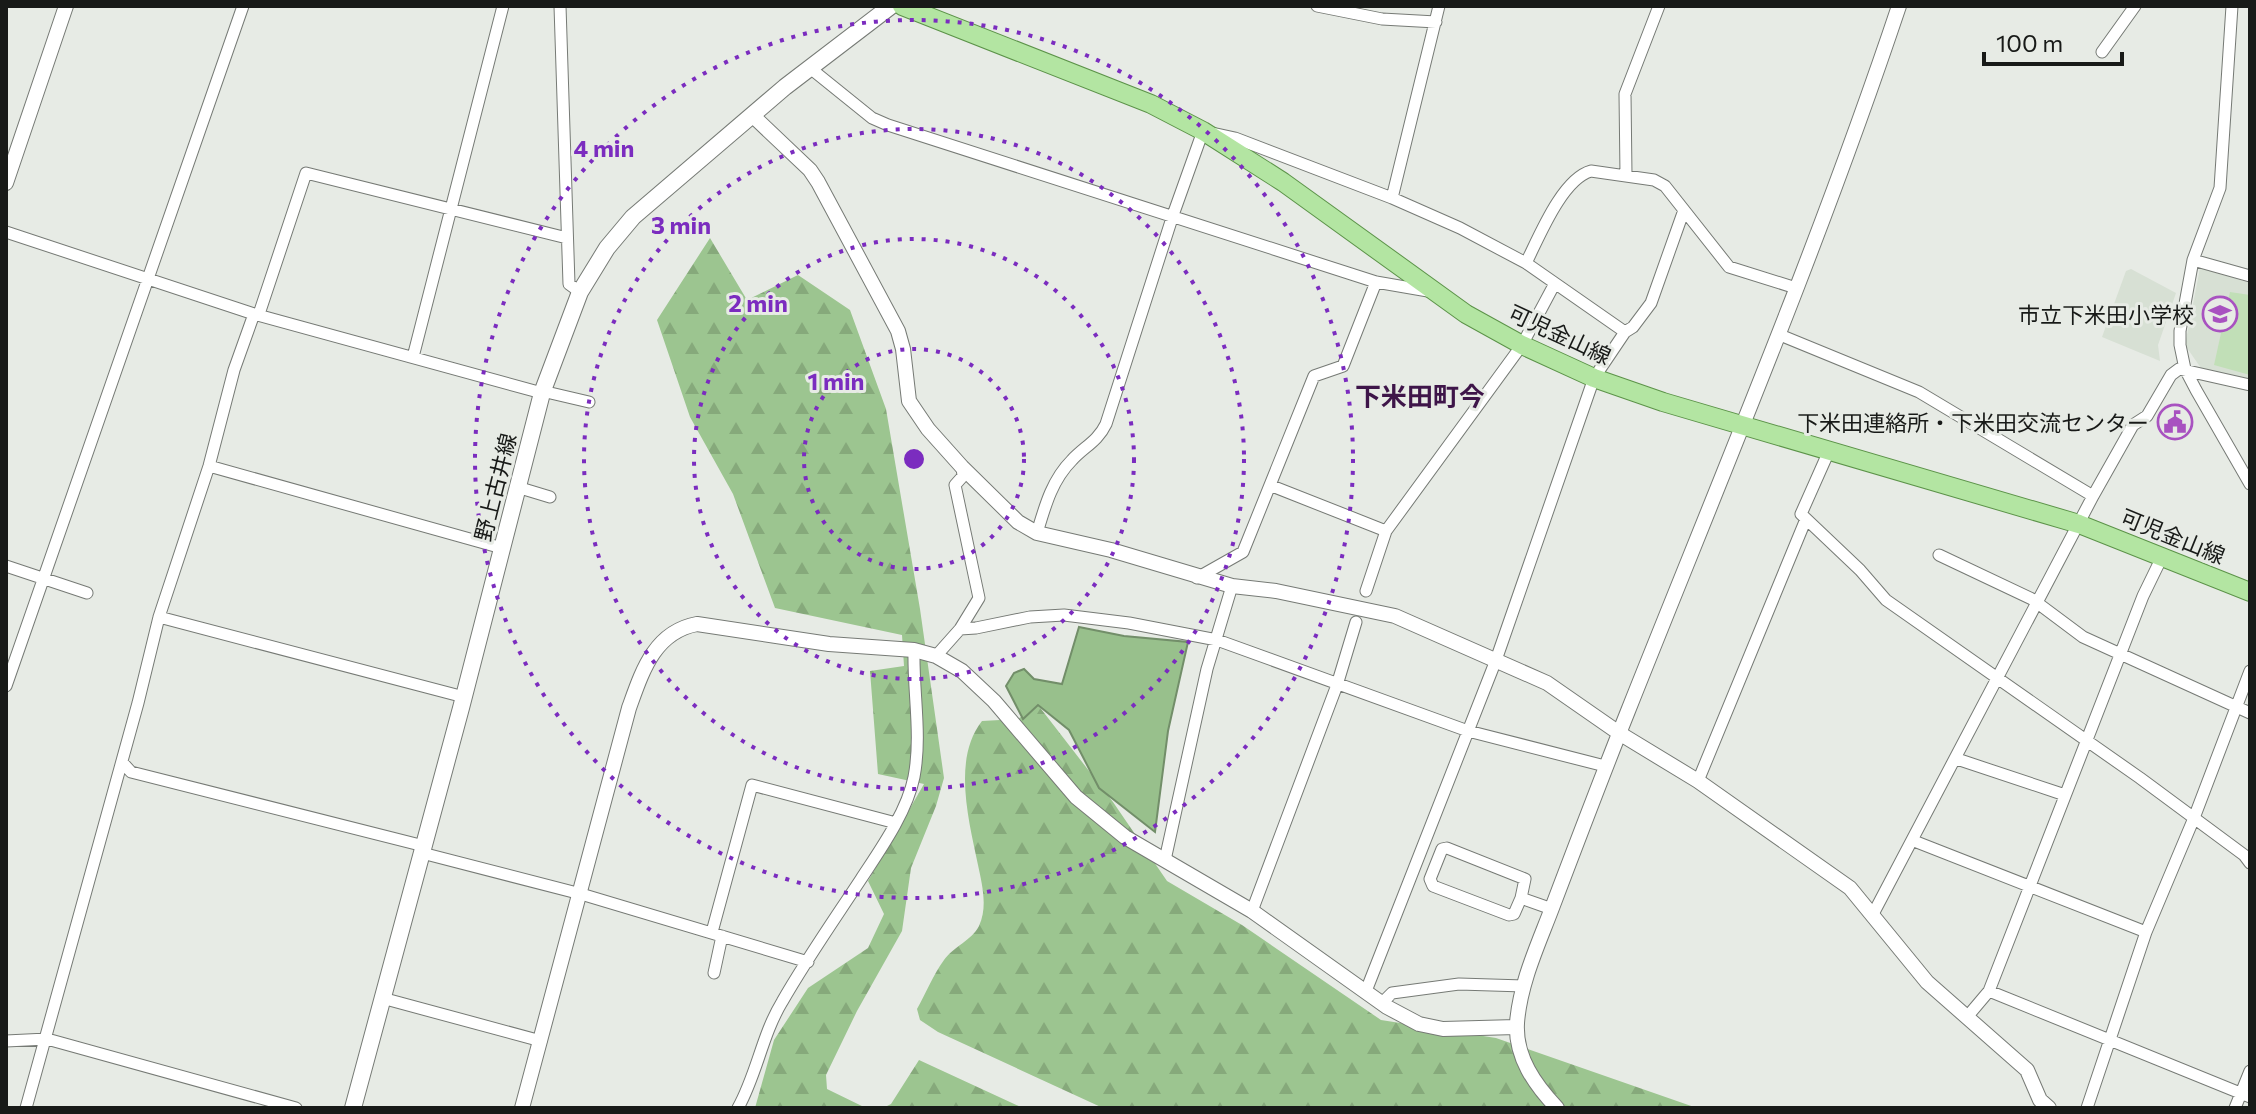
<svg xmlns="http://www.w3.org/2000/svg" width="2256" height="1114" font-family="Commissioner,'Noto Sans JP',sans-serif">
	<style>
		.built { fill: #d7e0d4 }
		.forest { fill: url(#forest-firs) }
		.garden { fill: #c1dfb7 }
		.water { fill: #98c08c; stroke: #728e69; stroke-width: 2 }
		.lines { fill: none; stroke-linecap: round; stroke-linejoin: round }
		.minor-casing { stroke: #767a75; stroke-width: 13 }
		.tertiary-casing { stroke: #767a75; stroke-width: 16 }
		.secondary-casing { stroke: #767a75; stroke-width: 18 }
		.primary-casing { stroke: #5c9349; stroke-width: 20 }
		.minor { stroke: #fff; stroke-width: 11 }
		.tertiary { stroke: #fff; stroke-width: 14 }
		.secondary { stroke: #fff; stroke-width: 16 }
		.primary { stroke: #b3e5a2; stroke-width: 18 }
		.ring { fill: none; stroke: #7b2cbf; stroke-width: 4; stroke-dasharray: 4 8 }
		.labels { text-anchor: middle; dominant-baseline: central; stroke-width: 6; stroke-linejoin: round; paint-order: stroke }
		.poi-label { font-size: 22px; fill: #181a18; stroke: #e7ebe5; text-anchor: end }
		.street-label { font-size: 22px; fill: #181a18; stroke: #e7ebe5 }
		.quarter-label { font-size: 26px; font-weight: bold; fill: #3e1549; stroke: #e7ebe5 }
		.centre { fill: #7b2cbf; stroke: #e7ebe5; stroke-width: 4 }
		.ring-label { font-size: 24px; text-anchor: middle; font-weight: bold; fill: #7b2cbf; stroke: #e7ebe5; stroke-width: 6; stroke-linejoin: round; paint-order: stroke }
	</style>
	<defs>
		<pattern id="forest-firs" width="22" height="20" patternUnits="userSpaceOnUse" patternTransform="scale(2)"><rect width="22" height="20" fill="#9cc590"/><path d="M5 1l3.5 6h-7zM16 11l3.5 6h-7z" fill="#86a97b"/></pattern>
	</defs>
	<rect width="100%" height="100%" fill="#e7ebe5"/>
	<path class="built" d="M2200 268 2250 283V383L2203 371 2185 345Z
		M2131 269 2176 293 2158 345 2160 361 2102 337 2126 271Z"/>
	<path class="forest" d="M710 238 747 300 798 275 850 310 886 409 920 609 944 778 936 806 911 868 902 931 857 1011 826 1075 827 1089 866 1108H755L774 1040 808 988 868 948 884 914 868 881 924 784 878 774 870 671 904 666 902 635 775 608 733 494 690 417 657 320Z
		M1038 705 1113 802 1167 881 1242 925 1381 1020 1496 1038 1697 1108H1103L938 1032 920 1020 917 1009C926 993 933 975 944 960 953 947 972 940 979 926 988 907 982 884 978 865 969 821 952 759 982 721L1018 719Z
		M919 1060 1023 1108H883L891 1104Z"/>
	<path class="garden" d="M2230 292 2250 295V375L2214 365Z"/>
	<path class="water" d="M1079 627 1124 636 1188 642 1168 731 1155 832 1099 788 1069 730 1038 705 1023 719 1006 686 1014 673 1024 669 1034 679 1062 684Z"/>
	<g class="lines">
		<g class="minor-casing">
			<path id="minor" d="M560 6 569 284 580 292
				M1317 6 1382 19 1436 22
				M2232 6 2220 188 2193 260 2180 331V345L2185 369 2196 390 2250 484
				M2102 52 2135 6
				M810 68 872 118 888 125 1376 282 1428 291
				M1626 175 1625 94 1659 6
				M1392 198 1439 6
				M6 232 254 314 542 393
				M2193 260 2250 276
				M1526 263C1539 237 1562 179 1591 171L1654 180 1665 186 1729 267 1796 288
				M259 314 306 173 567 238
				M1780 335 1919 392 2093 496
				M413 357 503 6
				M542 391 589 402
				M1829 451 1801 514 1860 570 1886 600 2140 778 2244 855 2250 863
				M209 466 502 548
				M1272 486 1386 531
				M517 487 550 497
				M1037 533C1045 506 1052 480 1072 460 1084 447 1098 441 1106 424L1173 215 1203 131 1235 138 1392 198 1460 228 1526 263 1625 332
				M1939 555 2032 599 2083 637 2250 713
				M6 566 87 593
				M1197 578 1243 552 1314 376 1343 366 1376 282
				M1366 591 1386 531 1522 345 1554 285
				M159 617 464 697
				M960 629 976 628 1030 617 1064 615 1129 623 1217 640 1468 731 1605 766
				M936 656 960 629 979 598 955 485 963 476 962 467
				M6 686 243 6
				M1957 759 2065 795
				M122 762 131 772 424 846
				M1698 781 1806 519
				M1914 841 2146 932
				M422 853 581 894 808 962
				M1165 860 1207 669 1232 586
				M1521 898 1514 914 1509 915 1433 886 1430 879 1442 849 1447 848 1525 879 1521 898 1552 909
				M1252 911 1337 685 1356 622
				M1872 916 2093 496 2133 425 2147 416 2171 375 2179 369 2250 385
				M712 932 752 785 896 823
				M714 973 722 936
				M1366 991 1496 660 1594 378 1625 332 1633 327 1651 303 1684 210
				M1989 991 2250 1097
				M382 998 541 1041
				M1382 1003 1392 993 1459 984 1524 986
				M1967 1017 1989 991 2143 596 2162 557
				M6 1041 47 1039 296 1108
				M26 1108 138 703 159 617 209 466 234 370 254 314
				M738 1108C757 1074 762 1035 782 1002 806 960 834 920 861 879 880 850 907 812 914 777 922 735 913 693 914 650
				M2087 1108 2146 932 2194 818 2250 671
				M2235 1108 2250 1071"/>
		</g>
		<g class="tertiary-casing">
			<path id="tertiary" d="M752 115 810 170 818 182 898 331 903 349 909 401 928 429 962 467 1018 522 1037 533 1111 550 1232 586 1276 591 1395 616 1547 683 1619 733 1698 781 1850 888 1927 982 2027 1070 2040 1100 2049 1108
				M6 183 66 6
				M522 1108 629 708C642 672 654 632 697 624L829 644 914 650 936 656 962 671 994 701 1076 797 1125 837 1252 911 1387 1007 1419 1024 1443 1029 1516 1027
				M1557 1108C1535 1085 1515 1057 1517 1023 1520 983 1538 945 1552 908 1577 842 1602 776 1628 711 1721 477 1819 245 1899 6"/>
		</g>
		<g class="secondary-casing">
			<path id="secondary" d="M353 1108 461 708 542 393 580 292 607 248 633 217 785 87 891 6"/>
		</g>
		<g class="primary-casing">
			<path id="primary" d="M902 6 1151 104 1203 131 1283 182 1466 314 1522 345 1594 378 1663 402 2079 524 2250 592"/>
		</g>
		<use href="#minor" class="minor"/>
		<use href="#tertiary" class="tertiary"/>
		<use href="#secondary" class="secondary"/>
		<use href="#primary" class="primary"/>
	</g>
	<g class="ring">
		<circle cx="914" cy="459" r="110"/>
		<circle cx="914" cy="459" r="220"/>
		<circle cx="914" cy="459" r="330"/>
		<circle cx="914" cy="459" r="439"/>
	</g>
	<defs>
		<g id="school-ring" transform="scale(1.8)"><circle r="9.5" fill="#e7ebe5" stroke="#a852c0" stroke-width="1.5"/><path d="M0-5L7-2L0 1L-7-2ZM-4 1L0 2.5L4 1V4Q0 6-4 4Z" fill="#a852c0"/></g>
		<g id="civic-ring" transform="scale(1.8)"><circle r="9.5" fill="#e7ebe5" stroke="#a852c0" stroke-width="1.5"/><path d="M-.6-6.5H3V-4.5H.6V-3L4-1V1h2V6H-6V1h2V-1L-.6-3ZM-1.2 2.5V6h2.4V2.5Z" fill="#a852c0"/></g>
	</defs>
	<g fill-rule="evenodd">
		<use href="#school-ring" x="2220" y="314"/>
		<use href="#civic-ring" x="2175" y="422"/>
	</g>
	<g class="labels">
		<g class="poi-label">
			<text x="2194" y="314">市立下米田小学校</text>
			<text x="2149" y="422">下米田連絡所・下米田交流センター</text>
		</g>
		<g class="street-label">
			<text transform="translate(1560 334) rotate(25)">可児金山線</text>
			<text transform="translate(495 487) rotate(-76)">野上古井線</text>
			<text transform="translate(2173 536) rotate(22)">可児金山線</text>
		</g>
		<g class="quarter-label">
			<text x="1420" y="395">下米田町今</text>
		</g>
	</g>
	<circle cx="914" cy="459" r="12" class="centre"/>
	<g class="ring-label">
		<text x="604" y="157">4 min</text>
		<text x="681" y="234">3 min</text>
		<text x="758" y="312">2 min</text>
		<text x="836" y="390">1 min</text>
	</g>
	<rect width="2256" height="1114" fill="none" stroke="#181a18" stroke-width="16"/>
	<path d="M1984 52v12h138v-12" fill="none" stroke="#181a18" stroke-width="4"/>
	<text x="1996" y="52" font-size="24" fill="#181a18" stroke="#e7ebe5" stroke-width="6" paint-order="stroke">100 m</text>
</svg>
